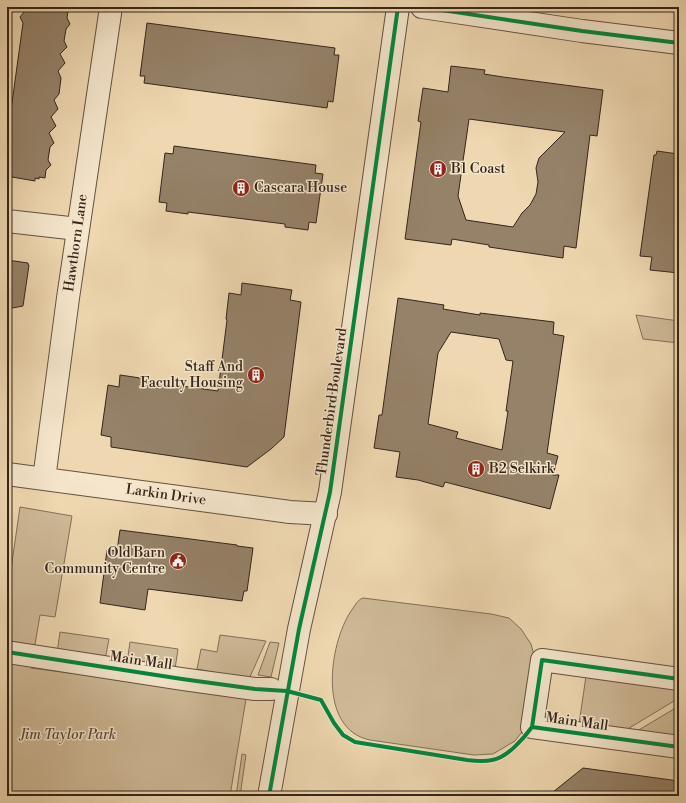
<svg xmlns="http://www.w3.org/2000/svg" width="686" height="803" font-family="'Libre Bodoni',serif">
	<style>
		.green { fill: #cfba98; stroke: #82705a }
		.building { fill: #958269; stroke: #34251b; fill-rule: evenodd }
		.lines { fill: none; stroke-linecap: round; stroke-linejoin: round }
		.street-casing { stroke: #635240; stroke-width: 24 }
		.street { stroke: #f5e6cc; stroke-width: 22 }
		.cycleway-casing { stroke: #f5e6cc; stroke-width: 6 }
		.cycleway { stroke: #00873e; stroke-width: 4 }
		.labels { text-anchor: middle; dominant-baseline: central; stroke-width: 3; stroke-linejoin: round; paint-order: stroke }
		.poi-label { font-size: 14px; fill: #34251b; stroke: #f5e6cc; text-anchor: start }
		.street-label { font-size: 14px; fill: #34251b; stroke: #f5e6cc }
		.park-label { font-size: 14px; font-style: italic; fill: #5b4a3a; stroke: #f5e6cc }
	</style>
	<rect width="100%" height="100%" fill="#efd8b1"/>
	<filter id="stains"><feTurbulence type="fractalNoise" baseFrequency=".005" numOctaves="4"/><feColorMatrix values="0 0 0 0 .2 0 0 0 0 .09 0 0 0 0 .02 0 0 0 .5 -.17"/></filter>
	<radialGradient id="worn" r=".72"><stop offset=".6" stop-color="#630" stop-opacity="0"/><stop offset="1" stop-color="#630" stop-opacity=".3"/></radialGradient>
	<path class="green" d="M636 315 679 321V343L643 339Z
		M20 507 72 516 55 617 40 615 31 668 186 688 246 699 230 796H7V597Z
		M363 598 491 614 509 618 521 629 531 644 534 655 528 724 515 741 493 754 474 755 370 740C317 729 329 644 351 611 355 606 357 600 363 598Z
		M60 632 109 639 105 660 57 653Z
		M220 635 266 641 249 679 197 669 201 649 217 652Z
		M130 642 178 649 175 669 127 663Z
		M270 642 279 643 271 677 258 675Z
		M586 676 679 689V698L626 730 579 724Z
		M679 706V737L637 731Z
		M242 754 246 755 240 796H236Z"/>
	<path class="building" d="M25 7H62V10L68 11 67 18 70 24 66 29 64 41 67 47 60 54 65 63 58 71 61 78 59 94 54 100 58 109 51 117 56 126 49 133 54 143 50 147 48 160 51 165 46 170 45 178 39 177V179L35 178V181L12 177V175H9V173L7 172V139L23 23 20 17 24 12Z
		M147 23 335 48 334 55H339L333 102 328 101 327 108 144 83 145 76H140Z
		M451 66 485 70 484 74 503 77 603 90 597 136 590 135 576 248 564 246 563 258 489 247V245L452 239 451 245 405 239 421 122 418 121 423 88 448 92ZM469 119 565 132 539 158 536 168 538 182 536 194 530 205 522 213 513 227 466 220 458 196Z
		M174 146 316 165 315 173 323 174 316 223 309 222 308 230 285 227V224L188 212V214L166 211 167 203 159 202 165 153 173 154Z
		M657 151 678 154 677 161H679V273L650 270 652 257 640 256 654 155H656Z
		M7 260 28 263V265H29L23 306 7 309Z
		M242 283 292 290 290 300 301 302 284 437 271 449 247 467 111 447V437L101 435 108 385 119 387 120 375 147 379V381L160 383 218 391 227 320 226 319 229 293 241 295Z
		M398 298 444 305 443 309 480 315V313L554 322 553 334 564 336 547 453 558 456 553 475H559L550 509 445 482 443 487 418 480 396 477 400 452 374 448 379 415H382ZM451 332 499 339 506 360 513 361 506 411H508L502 450 456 438 458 432 428 424 438 353Z
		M120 530 237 545V546L253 548 247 591H244L242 601 148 589 145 610 100 603 107 550 117 551Z
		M583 768 679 781V796H548Z"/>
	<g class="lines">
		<g class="street-casing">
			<path id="street" d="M422 7 582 31 679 43
				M7 221 78 229
				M7 474 290 512 326 514
				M44 479 68 298 111 7
				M7 652 182 679 255 689H271
				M679 679 542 660 532 727 679 747
				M269 796 299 629 330 492 398 7"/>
		</g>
		<use href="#street" class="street"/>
		<g class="cycleway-casing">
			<path id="cycleway" d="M422 7 582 31 679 43
				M7 652 182 679 255 689 287 691 321 700 334 723 343 735 355 742 467 760C475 761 484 762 492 760 507 758 524 738 532 727
				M532 727 542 660 679 679
				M532 727 679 747
				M269 796 299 629 330 492 398 7"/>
		</g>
		<use href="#cycleway" class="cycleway"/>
	</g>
	<defs>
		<g id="building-disc" transform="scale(0.9)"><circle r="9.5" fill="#8f2418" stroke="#f5e6cc"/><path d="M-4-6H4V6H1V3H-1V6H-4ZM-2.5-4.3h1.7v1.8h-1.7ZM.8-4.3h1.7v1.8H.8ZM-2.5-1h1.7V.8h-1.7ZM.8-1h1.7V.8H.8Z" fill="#fff"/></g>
		<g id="civic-disc" transform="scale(0.9)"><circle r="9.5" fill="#8f2418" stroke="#f5e6cc"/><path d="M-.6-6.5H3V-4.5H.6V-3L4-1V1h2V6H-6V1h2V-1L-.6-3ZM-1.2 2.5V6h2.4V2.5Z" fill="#fff"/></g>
	</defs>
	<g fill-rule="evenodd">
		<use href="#building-disc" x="438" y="169"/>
		<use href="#building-disc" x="241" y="188"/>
		<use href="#building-disc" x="256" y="375"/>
		<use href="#building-disc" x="476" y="469"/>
		<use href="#civic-disc" x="178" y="561"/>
	</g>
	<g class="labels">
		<g class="poi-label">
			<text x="451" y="169">B1 Coast</text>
			<text x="254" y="188">Cascara House</text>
			<text x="243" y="367" text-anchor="end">Staff And<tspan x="243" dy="16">Faculty Housing</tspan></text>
			<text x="489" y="469">B2 Selkirk</text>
			<text x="165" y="553" text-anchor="end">Old Barn<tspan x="165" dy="16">Community Centre</tspan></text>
		</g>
		<g class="street-label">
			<text transform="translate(76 243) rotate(-82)">Hawthorn Lane</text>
			<text transform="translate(332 402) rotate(-82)">Thunderbird Boulevard</text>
			<text transform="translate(166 495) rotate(8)">Larkin Drive</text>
			<text transform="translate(141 661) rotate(8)">Main Mall</text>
			<text transform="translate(577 722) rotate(8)">Main Mall</text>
		</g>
		<g class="park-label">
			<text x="68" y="735">Jim Taylor Park</text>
		</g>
	</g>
	<rect width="686" height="803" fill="none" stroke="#efd8b1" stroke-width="24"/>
	<rect x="8" y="8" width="670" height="787" fill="none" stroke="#34251b" stroke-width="2"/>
	<rect x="12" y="12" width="662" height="779" fill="none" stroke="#34251b"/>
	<rect width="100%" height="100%" filter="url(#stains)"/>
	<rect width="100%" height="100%" fill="url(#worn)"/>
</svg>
